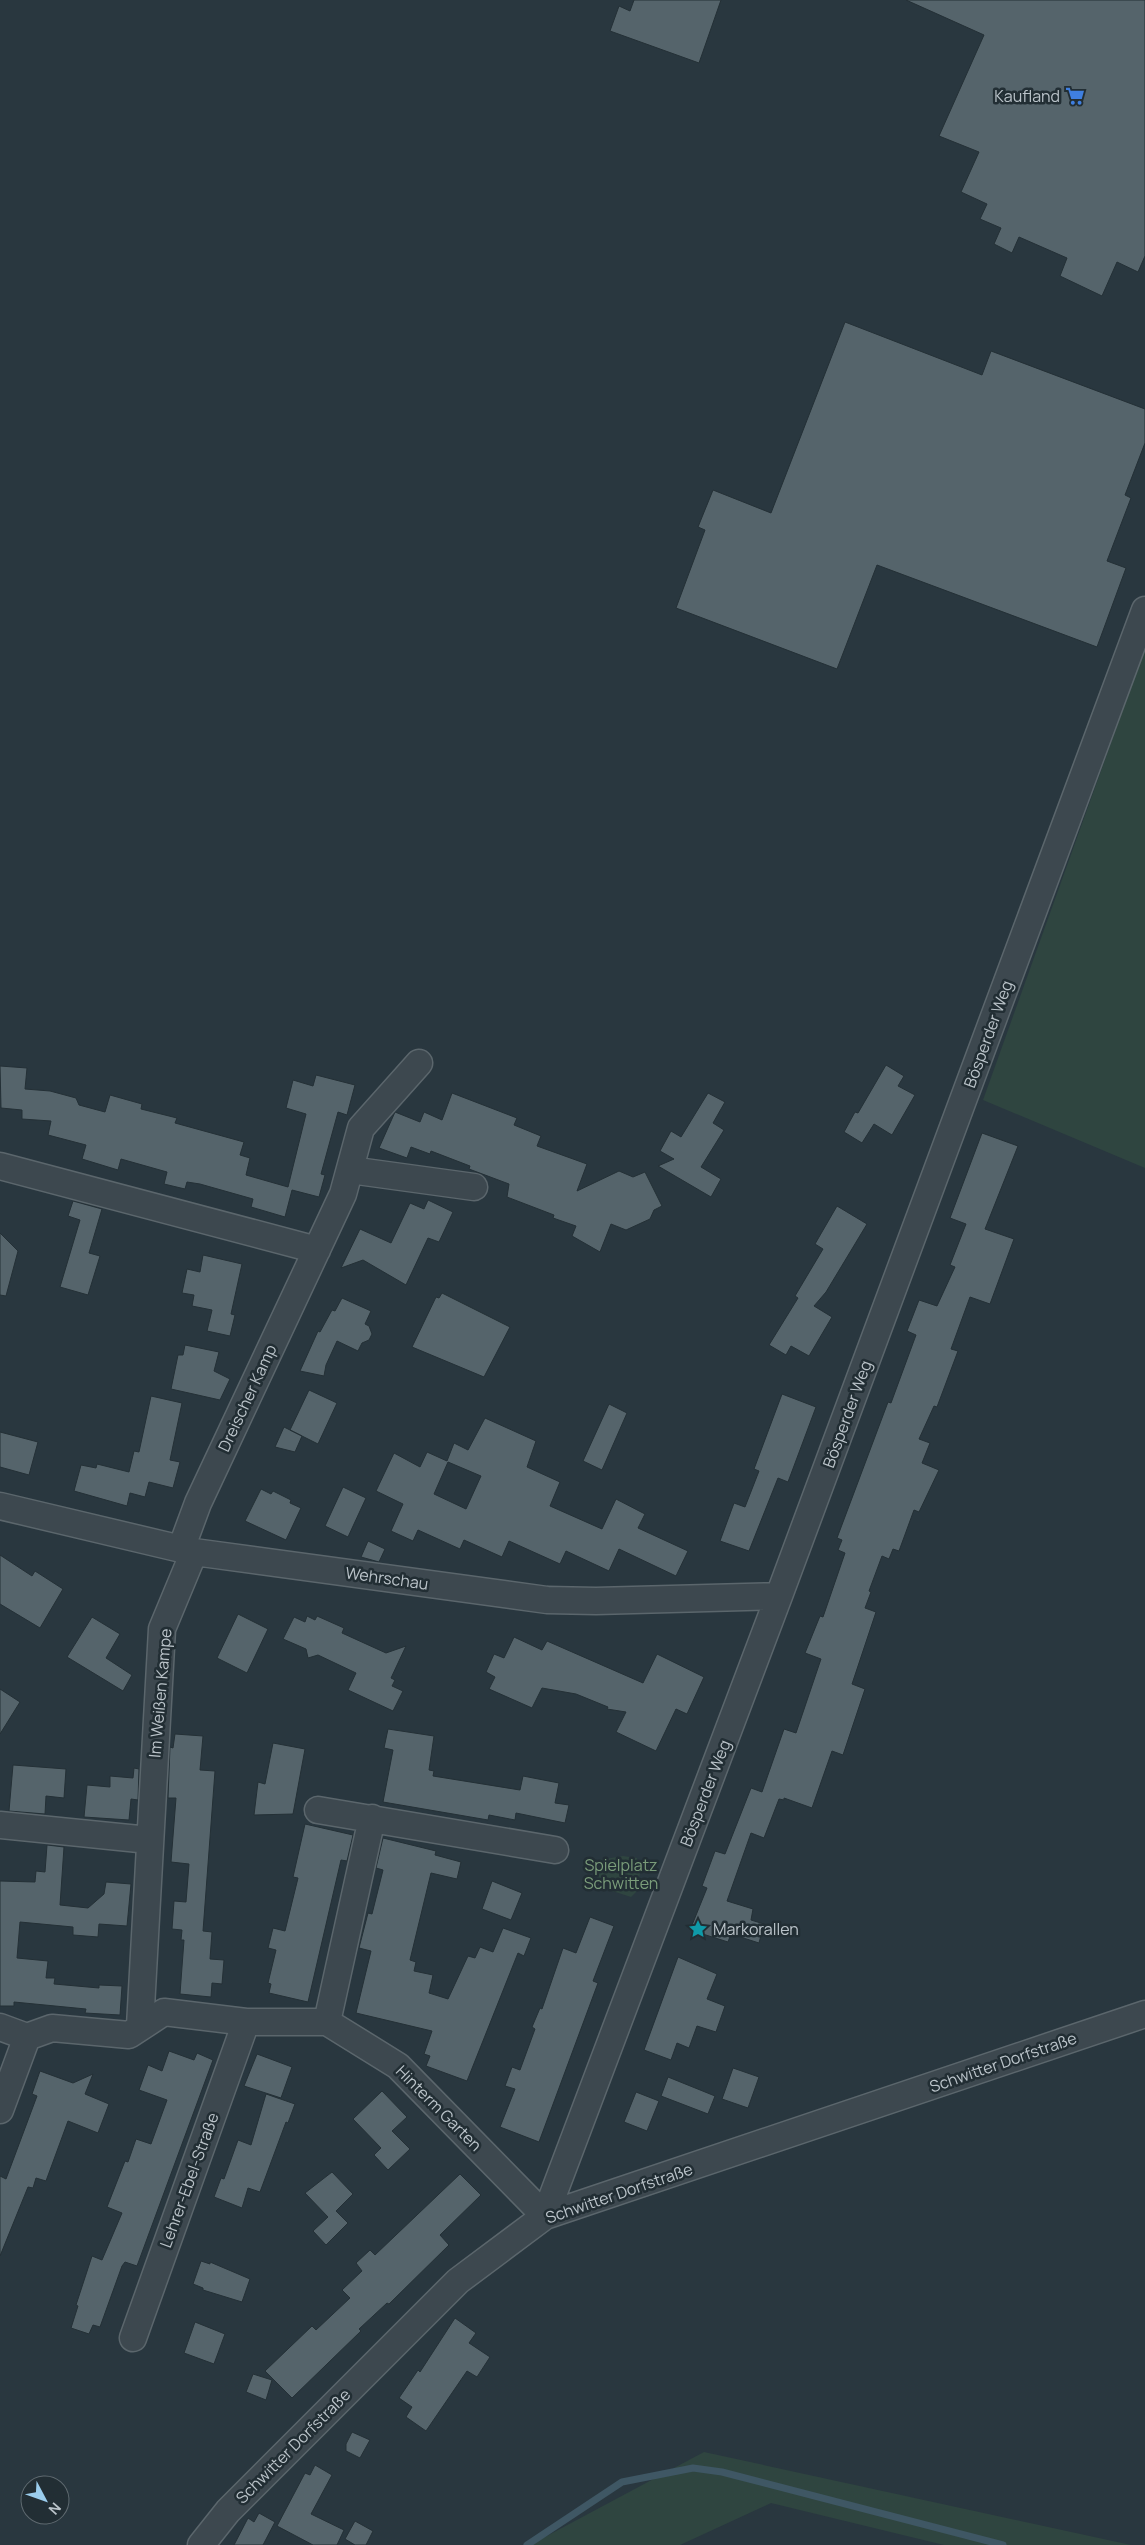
<svg xmlns="http://www.w3.org/2000/svg" width="1145" height="2545" font-family="Manrope,sans-serif">
	<style>
		.green { fill: #2f4540 }
		.lines { fill: none; stroke-linecap: round; stroke-linejoin: round }
		.stream { stroke: #3f5764; stroke-width: 7 }
		.building { fill: #55646b; stroke: #243036; fill-rule: evenodd }
		.minor-casing { stroke: #5b666c; stroke-width: 29 }
		.minor { stroke: #3d484f; stroke-width: 26 }
		.labels { text-anchor: middle; dominant-baseline: central; stroke-width: 5; stroke-linejoin: round; paint-order: stroke }
		.poi-label { font-size: 16px; fill: #bac3c9; stroke: #222e34; text-anchor: end }
		.street-label { font-size: 16px; fill: #bac3c9; stroke: #222e34 }
		.park-label { font-size: 16px; fill: #7a9c7a; stroke: #222e34 }
	</style>
	<rect width="100%" height="100%" fill="#29373f"/>
	<path class="green" d="M1145 648V1168L983 1100Z
		M623 1856 637 1858 640 1873 637 1891 631 1897 600 1887 596 1883 599 1860Z
		M704 2452 1131 2545H944L771 2503 680 2545H530Z"/>
	<g class="lines">
		<path class="stream" d="M527 2545 622 2482 693 2468 722 2472 1003 2545"/>
	</g>
	<path class="building" d="M634 0H721L699 63 610 31 619 6 630 11Z
		M906 0H1145V256L1138 272 1117 262 1102 296 1060 276 1067 258 1019 237 1012 253 994 244 1001 228 980 219 987 204 961 192 979 152 939 136 984 35Z
		M845 322 982 375 991 351 1145 409V443L1125 495 1131 498 1107 561 1126 568 1097 647 877 565 837 669 676 608 705 530 698 527 713 490 771 513Z
		M886 1065 904 1076 898 1086 915 1095 892 1135 874 1124 862 1143 844 1132 855 1112 858 1113Z
		M0 1066 27 1068 25 1089 50 1091 76 1098 79 1105 105 1112 110 1095 142 1104 141 1109 177 1118 175 1123 244 1142 240 1155 250 1158 246 1175 288 1187 306 1114 286 1108 293 1080 313 1086 316 1075 355 1085 347 1115 338 1112 321 1174 325 1175 319 1197 292 1190 285 1217 251 1207 253 1199 200 1184 187 1182 185 1189 164 1184 167 1172 121 1159 118 1170 82 1159 86 1145 48 1135 51 1121 22 1119V1110L1 1108Z
		M452 1093 517 1118 514 1125 541 1136 537 1146 587 1164 577 1191 619 1171 633 1177 645 1172 662 1206 654 1210 650 1219 626 1230 611 1224 600 1252 572 1236 576 1226 553 1218 554 1215 507 1197 509 1184 469 1169 470 1166 431 1151 430 1154 411 1147 407 1158 379 1148 395 1112 420 1122 424 1112 442 1120Z
		M708 1093 725 1102 713 1123 724 1130 701 1167 721 1179 711 1197 658 1166 674 1159 660 1151 671 1131 681 1137Z
		M982 1133 1018 1146 985 1229 1014 1239 990 1304 970 1297 951 1349 958 1351 937 1407 934 1406 919 1439 930 1443 922 1463 939 1470 919 1512 914 1510 899 1551 893 1549 889 1559 882 1556 869 1591 871 1592 865 1608 876 1612 852 1684 865 1689 843 1755 832 1751 812 1808 784 1798V1800L779 1799 764 1838 751 1833 727 1901 753 1909 751 1920 764 1924 759 1943 731 1934 728 1942 690 1930 707 1888 702 1886 715 1851 725 1854 751 1788 762 1792 784 1729 796 1733 821 1659 805 1653 820 1616 823 1617 845 1553 838 1550 842 1540 837 1538 888 1402 891 1403 916 1335 907 1331 919 1300 937 1306 955 1267 950 1265 966 1224 950 1218Z
		M428 1200 453 1212 439 1242 428 1238 406 1285 363 1260 341 1268 360 1229 391 1243 410 1203 424 1209Z
		M73 1201 102 1209 89 1253 100 1256 88 1295 60 1287 80 1220 68 1216Z
		M837 1206 867 1224 826 1292 814 1306 832 1317 809 1356 791 1346 786 1355 769 1345 798 1298 795 1296 823 1249 815 1244Z
		M0 1233 18 1251 6 1296 0 1295Z
		M203 1255 242 1264 231 1314 235 1315 230 1336 207 1331 212 1310 192 1306 194 1295 182 1293 187 1269 200 1272Z
		M442 1293 510 1327 484 1377 412 1347 436 1297 439 1298Z
		M342 1298 371 1311 365 1324 369 1326 372 1334 369 1340 362 1343 358 1351 337 1341 326 1365 324 1376 300 1371 318 1331 320 1332 332 1310 335 1311Z
		M185 1345 219 1352 214 1371 230 1379 220 1400 171 1389 178 1355H183Z
		M309 1390 337 1403 318 1444 290 1430Z
		M782 1394 816 1407 788 1482 778 1478 749 1551 720 1541 734 1503 745 1507 759 1471 754 1469Z
		M151 1396 182 1403 170 1460 180 1462 173 1488 149 1482 145 1497 130 1493 127 1506 74 1491 81 1465 96 1468 97 1464 129 1472 134 1451 139 1452Z
		M609 1404 627 1413 602 1470 583 1461Z
		M485 1418 536 1441 527 1467 560 1482 550 1506 602 1529 616 1499 645 1514 638 1528 688 1551 676 1576 619 1549 609 1571 566 1551 560 1564 509 1541 502 1557 464 1540 460 1549 418 1530 413 1541 391 1531 403 1504 376 1491 394 1453 420 1467 427 1452 447 1461 454 1443 468 1450ZM448 1462 481 1476 466 1509 434 1494Z
		M284 1427 302 1436 295 1452 275 1447Z
		M0 1432 38 1442 29 1475 0 1467Z
		M343 1487 366 1498 348 1537 325 1526Z
		M261 1489 271 1494 273 1491 291 1500 290 1503 301 1508 286 1540 245 1521Z
		M368 1541 385 1549 379 1562 361 1557Z
		M0 1555 32 1576 35 1571 63 1589 40 1628 0 1604Z
		M238 1614 268 1629 247 1673 217 1658Z
		M307 1616 315 1620 317 1616 344 1628 342 1633 386 1653 406 1646 391 1678 395 1680 392 1686 403 1691 393 1711 348 1690 356 1673 318 1655 308 1658 306 1649 283 1639 294 1617 305 1622Z
		M92 1617 120 1634 106 1658 132 1675 123 1691 67 1657Z
		M514 1637 542 1650 547 1641 643 1683 657 1654 704 1677 687 1714 676 1709 656 1751 616 1732 626 1712 607 1709 608 1707 576 1694 542 1688 532 1708 489 1689 495 1677 486 1672 494 1654 504 1658Z
		M0 1689 20 1702 0 1734Z
		M388 1729 434 1736 429 1770 434 1771 433 1776 520 1790 523 1776 559 1783 555 1803 569 1805 565 1823 516 1813 515 1820 489 1815 488 1820 383 1802 393 1750 384 1748Z
		M175 1734 203 1736 200 1770 215 1771 203 1931 212 1932 210 1959 224 1960 222 1984 212 1983 211 1997 180 1994 184 1940H181L182 1930 172 1929 174 1901 186 1902 189 1864 171 1862 176 1798H168L170 1747 173 1748Z
		M273 1743 305 1749 293 1814 254 1815 258 1782 265 1784Z
		M13 1765 66 1769 64 1798 46 1796 45 1814 9 1811Z
		M134 1768 139 1769 138 1800 131 1799 129 1820 84 1817 87 1785 110 1787V1776L133 1778Z
		M305 1824 353 1835 347 1861 341 1860 308 2002 269 1993 271 1984 268 1983 276 1950 268 1948 273 1928 285 1931 298 1878 293 1877Z
		M383 1838 436 1851 435 1855 461 1862 457 1879 431 1873 410 1960 416 1962 414 1971 433 1975 429 1993 448 1999 468 1956 475 1958 480 1947 493 1952 503 1928 531 1938 524 1956 518 1953 467 2081 426 2066 430 2056 424 2054 432 2031 356 2013 371 1951 359 1948 368 1913 372 1914 383 1870 376 1868Z
		M47 1845 64 1847 60 1905 88 1908 104 1894 106 1882 131 1884 127 1926 99 1924 98 1937 73 1935V1927L20 1922 17 1958 48 1961 46 1978H55L54 1984 99 1988V1985L122 1986 120 2015 85 2013 86 2009 14 2002V2006H0V1881L35 1882 36 1871 45 1872Z
		M492 1881 522 1893 511 1920 482 1909Z
		M590 1917 614 1926 593 1981 598 1983 539 2142 500 2127 515 2089 505 2086 512 2067 520 2070 535 2029 532 2027 540 2008 542 2009 563 1948 576 1953Z
		M678 1957 717 1974 707 1999 725 2006 716 2032 697 2026 689 2048 677 2043 671 2060 644 2050Z
		M169 2051 194 2060 197 2053 213 2060 137 2266 125 2262 122 2266 100 2327 93 2325 89 2334 71 2328 78 2306 76 2305 92 2256 102 2260 122 2213 107 2207 125 2161 128 2162 136 2139 151 2144 167 2100 139 2090 148 2065 162 2071Z
		M257 2054 292 2067 281 2098 244 2086Z
		M733 2068 759 2077 748 2108 722 2099Z
		M40 2071 73 2083 93 2074 85 2094 109 2104 98 2133 68 2121 46 2181 36 2178 33 2188 28 2187 0 2256V2176L6 2179 37 2096 32 2094Z
		M668 2077 715 2096 708 2114 661 2096Z
		M382 2091 407 2117 392 2131 410 2149 388 2170 374 2155 381 2148 353 2119Z
		M636 2092 659 2101 647 2131 624 2122Z
		M266 2094 295 2104 288 2123 286 2122 260 2192 248 2188 242 2208 214 2197 221 2178 224 2179 238 2140 251 2145Z
		M332 2172 353 2194 336 2211 348 2223 326 2245 313 2231 328 2217 305 2193Z
		M460 2174 481 2195 440 2235 449 2245 389 2304 387 2303 359 2329 361 2331 292 2398 265 2371 312 2326 316 2330 350 2298 342 2290 362 2271 356 2263 370 2250 375 2255Z
		M201 2261 210 2264V2262L250 2279 242 2302 203 2290V2288L193 2284Z
		M455 2318 476 2333 469 2343 490 2357 477 2377 467 2371 426 2431 406 2417 412 2407 399 2398 418 2370 420 2372Z
		M195 2322 225 2334 214 2364 184 2353Z
		M253 2374 272 2380 266 2400 246 2392Z
		M352 2432 370 2440 360 2458 346 2451V2444Z
		M315 2465 332 2475 311 2514 344 2530 337 2545H313L277 2526 305 2473 310 2475Z
		M259 2513 275 2522 263 2545H234L248 2518 254 2522Z
		M355 2521 373 2531 366 2545H355L345 2539Z"/>
	<g class="lines">
		<g class="minor-casing">
			<path id="minor" d="M0 1166 317 1250
				M350 1170 474 1187
				M0 1506 194 1552 547 1600 596 1601 779 1596
				M181 1549 198 1503 343 1194 361 1128 419 1063
				M318 1810 555 1850
				M0 1825 149 1840
				M327 2022 372 1818
				M140 2026 162 1629 194 1552
				M0 2027 27 2037 52 2028 129 2035 164 2012 246 2022H327L398 2066 545 2216 779 1596 1145 610
				M0 2110 27 2037
				M133 2338 246 2022
				M201 2545 228 2511 458 2281 545 2216 1145 2014"/>
		</g>
		<use href="#minor" class="minor"/>
	</g>
	<defs>
		<g id="supermarket-bare" transform="scale(1.5)"><path d="M-6-5.5h2.5l.6 2H6L4.5 2H-2.5L-4.4-4H-6ZM-1.5 3.2a1.3 1.3 0 1 0 .1 0ZM3 3.2a1.3 1.3 0 1 0 .1 0Z" fill="#3f7fe0" stroke="#222e34" stroke-width="2.5" paint-order="stroke"/></g>
		<g id="sight-bare" transform="scale(1.5)"><path d="M0-6L1.8-2.2L6-1.7L2.9 1.2L3.7 5.4L0 3.3L-3.7 5.4L-2.9 1.2L-6-1.7L-1.8-2.2Z" fill="#0f9aa8" stroke="#222e34" stroke-width="2.5" paint-order="stroke"/></g>
	</defs>
	<g fill-rule="evenodd">
		<use href="#supermarket-bare" x="1075" y="96"/>
		<use href="#sight-bare" x="698" y="1929"/>
	</g>
	<g class="labels">
		<g class="poi-label">
			<text x="1060" y="96">Kaufland</text>
			<text x="713" y="1929" text-anchor="start">Markorallen</text>
		</g>
		<g class="street-label">
			<text transform="translate(988 1034) rotate(-70)">Bösperder Weg</text>
			<text transform="translate(247 1398) rotate(-65)">Dreischer Kamp</text>
			<text transform="translate(847 1414) rotate(-70)">Bösperder Weg</text>
			<text transform="translate(387 1578) rotate(8)">Wehrschau</text>
			<text transform="translate(160 1693) rotate(-85)">Im Weißen Kampe</text>
			<text transform="translate(705 1793) rotate(-69)">Bösperder Weg</text>
			<text transform="translate(1003 2062) rotate(-19)">Schwitter Dorfstraße</text>
			<text transform="translate(439 2108) rotate(45)">Hinterm Garten</text>
			<text transform="translate(189 2180) rotate(-70)">Lehrer-Ebel-Straße</text>
			<text transform="translate(619 2193) rotate(-19)">Schwitter Dorfstraße</text>
			<text transform="translate(293 2446) rotate(-45)">Schwitter Dorfstraße</text>
		</g>
		<g class="park-label">
			<text x="621" y="1865">Spielplatz<tspan x="621" dy="18">Schwitten</tspan></text>
		</g>
	</g>
	<g transform="translate(45 2500) rotate(131)"><circle r="24" fill="#222e34" stroke="#5f6a70"/>
	<path d="M0-4L9 19L0 12L-9 19Z" fill="#9bcded"/>
	<text y="-8" font-size="14" font-weight="bold" text-anchor="middle" fill="#bac3c9">N</text>
	</g>
</svg>
